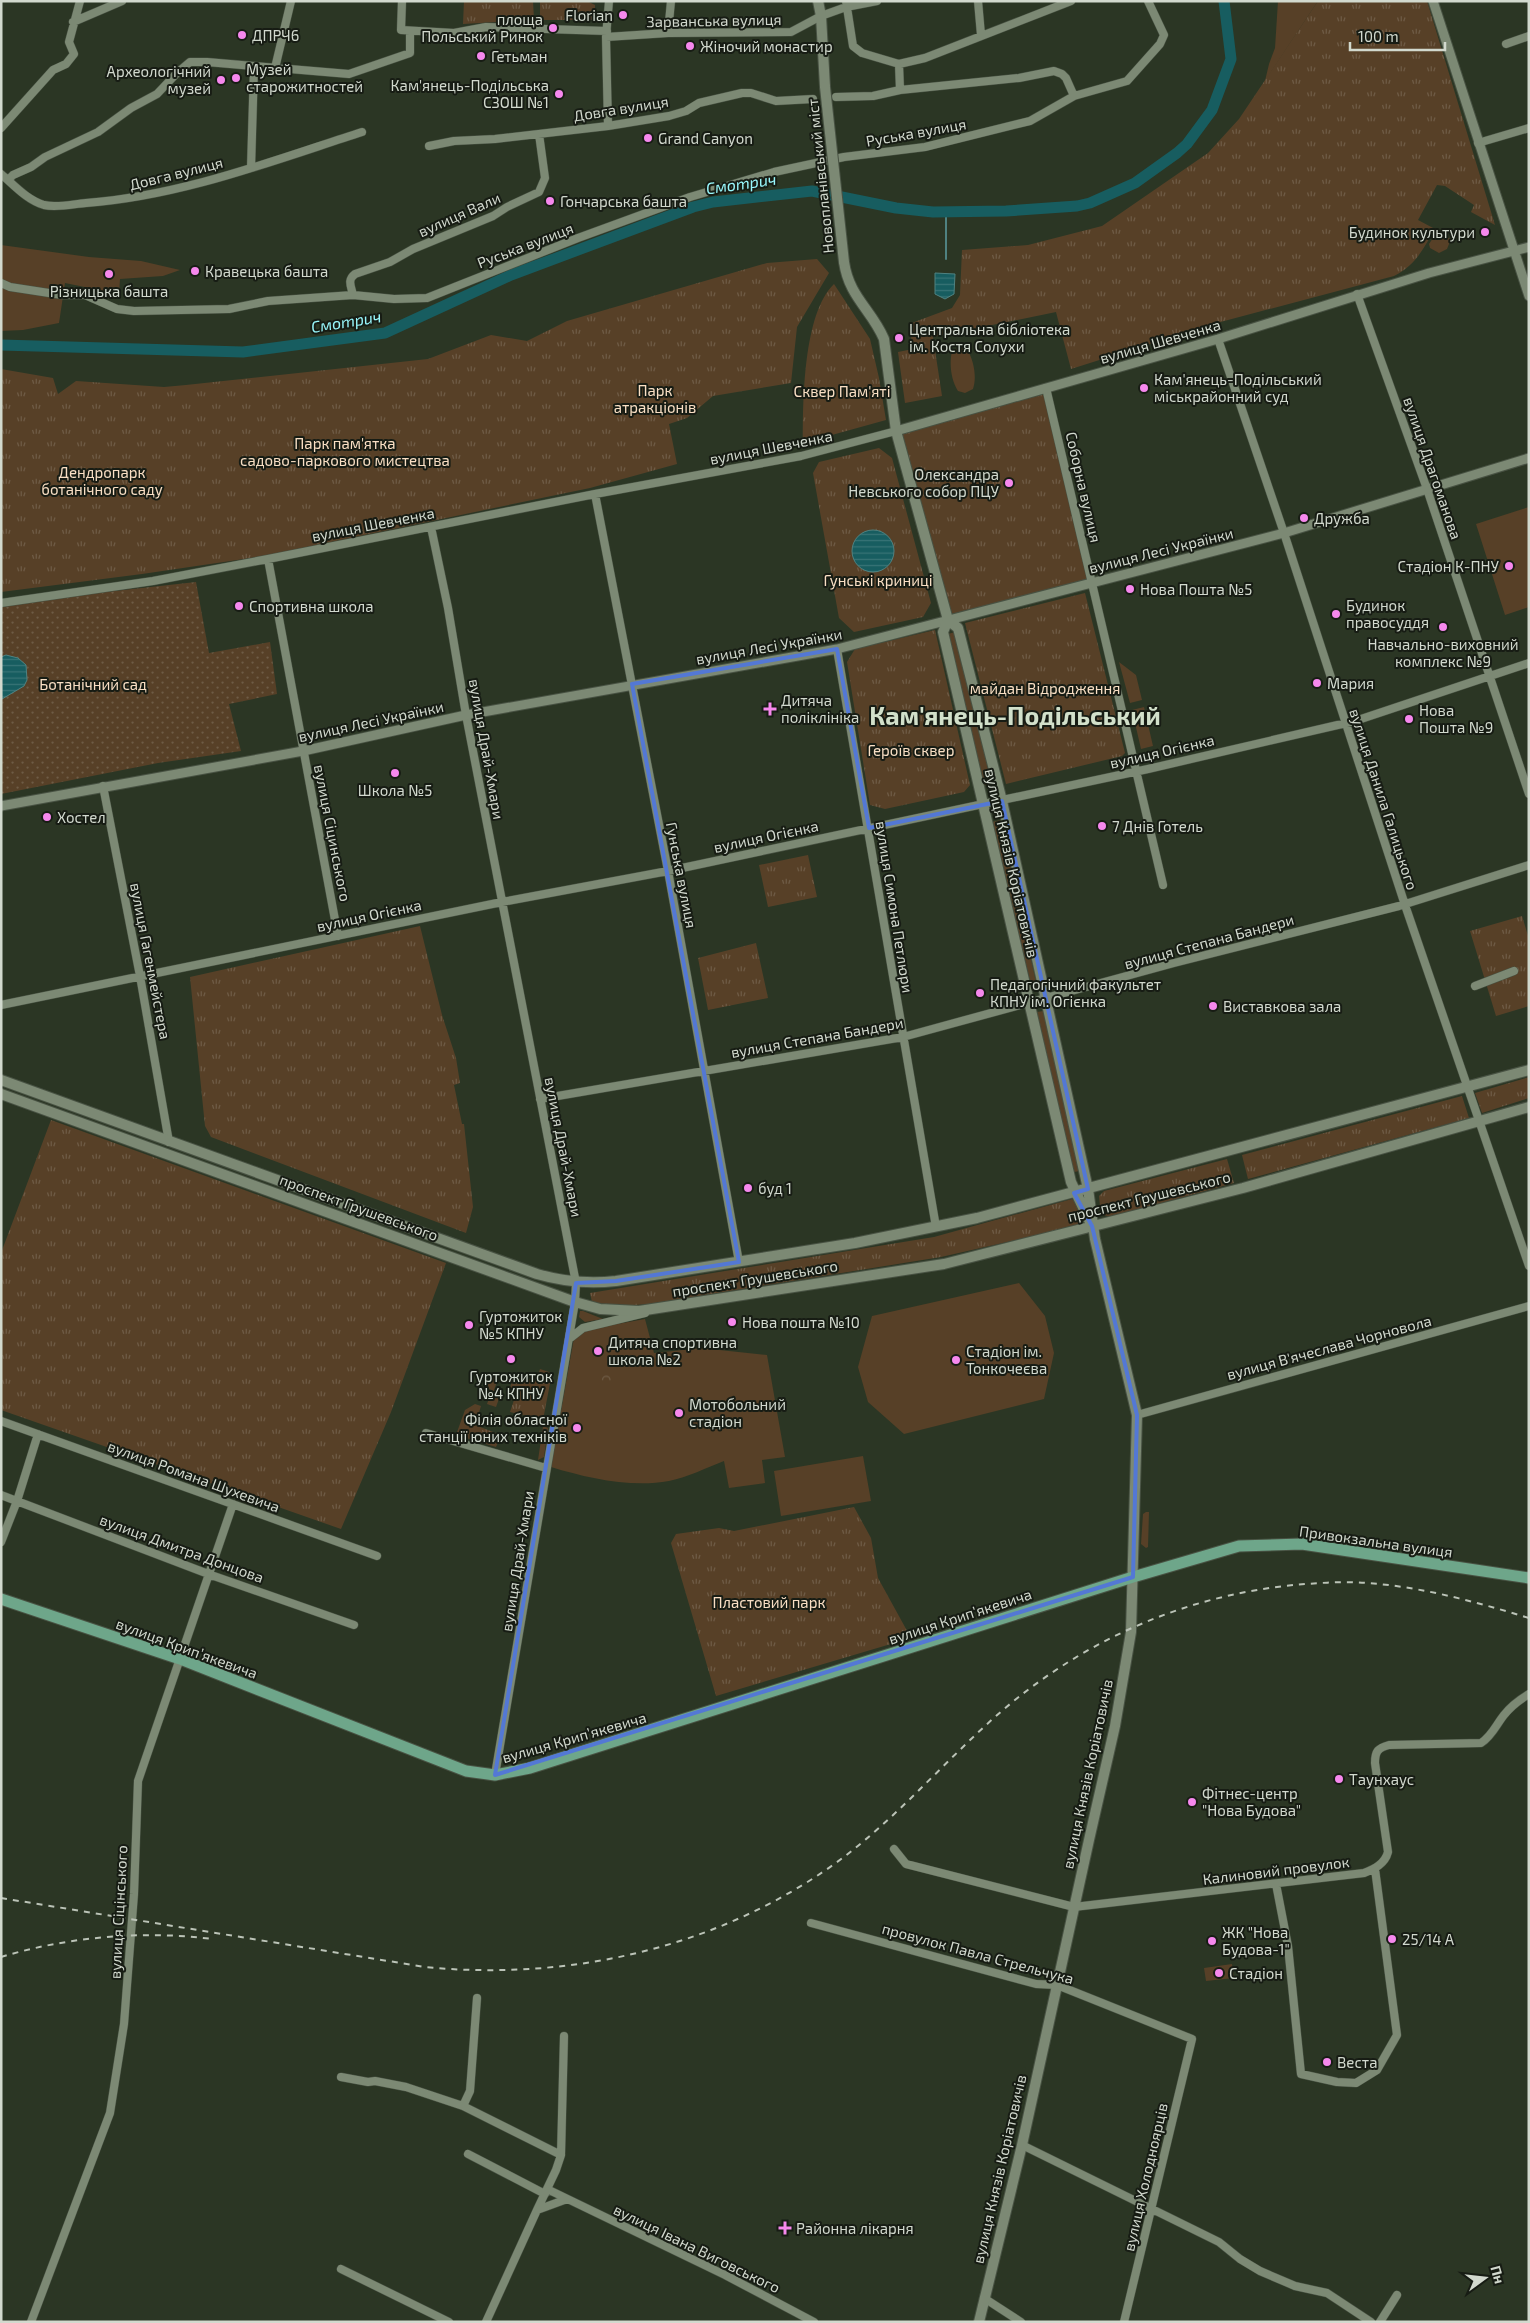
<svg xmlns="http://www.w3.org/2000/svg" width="1530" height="2323" font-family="'Exo 2',sans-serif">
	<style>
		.grass { fill: #574027 }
		.forest { fill: url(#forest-crowns) }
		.park { fill: url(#park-tufts) }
		.garden { fill: url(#garden-dots) }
		.water { fill: url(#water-rules); stroke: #4f8281 }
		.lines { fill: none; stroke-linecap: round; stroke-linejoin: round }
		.stream { stroke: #4f8281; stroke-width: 2 }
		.river { stroke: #175d60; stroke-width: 11 }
		.minor-casing { stroke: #485243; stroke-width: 9 }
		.tertiary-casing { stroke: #485243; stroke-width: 11 }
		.secondary-casing { stroke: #485243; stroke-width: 12 }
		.primary-casing { stroke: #485243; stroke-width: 13 }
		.minor { stroke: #7c8974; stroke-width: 8 }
		.tertiary { stroke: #7c8974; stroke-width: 9 }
		.secondary { stroke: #7c8974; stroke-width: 10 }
		.primary { stroke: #6ea68a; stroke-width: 11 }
		.rail { stroke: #bbc3b7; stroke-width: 2; stroke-dasharray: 6 6; stroke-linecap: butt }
		.secondary-bridge-casing { stroke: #485243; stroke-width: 12; stroke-linecap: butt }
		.secondary-bridge { stroke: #7c8974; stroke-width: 10 }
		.marked { fill: none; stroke: #5378d5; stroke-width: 4; stroke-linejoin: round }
		.poi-dot { fill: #f688ed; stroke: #171c14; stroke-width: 2 }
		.labels { text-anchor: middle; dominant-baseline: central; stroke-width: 4; stroke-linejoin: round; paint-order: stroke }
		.poi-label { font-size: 15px; fill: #d2d9ce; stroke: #171c14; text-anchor: start }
		.street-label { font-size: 15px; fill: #d2d9ce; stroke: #171c14 }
		.park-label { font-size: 15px; fill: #f9dfc4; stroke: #171c14 }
		.water-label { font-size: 16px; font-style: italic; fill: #98f7fb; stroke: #171c14 }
		.town-label { font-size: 25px; font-weight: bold; fill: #d2e0ca; stroke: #171c14 }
	</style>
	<defs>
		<pattern id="forest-crowns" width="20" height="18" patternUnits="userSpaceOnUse" patternTransform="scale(1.25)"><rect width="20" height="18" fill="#574027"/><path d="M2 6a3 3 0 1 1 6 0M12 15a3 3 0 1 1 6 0" fill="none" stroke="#6e5b45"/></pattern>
		<pattern id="park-tufts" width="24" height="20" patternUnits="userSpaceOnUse" patternTransform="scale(1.25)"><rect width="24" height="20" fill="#574027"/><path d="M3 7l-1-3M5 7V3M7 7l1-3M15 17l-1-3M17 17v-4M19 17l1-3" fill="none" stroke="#6e5b45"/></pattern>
		<pattern id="garden-dots" width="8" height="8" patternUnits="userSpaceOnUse" patternTransform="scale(1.25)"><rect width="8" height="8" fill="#574027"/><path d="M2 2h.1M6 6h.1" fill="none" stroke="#6e5b45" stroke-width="1.8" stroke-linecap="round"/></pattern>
		<pattern id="water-rules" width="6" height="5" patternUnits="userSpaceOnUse" patternTransform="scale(1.25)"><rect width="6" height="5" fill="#175d60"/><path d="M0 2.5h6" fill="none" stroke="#387476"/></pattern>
	</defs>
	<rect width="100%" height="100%" fill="#2b3624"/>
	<path class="grass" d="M1278 1H1318L1265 81 1269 64 1275 48Z
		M1437 232 1451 239 1447 249 1439 253 1430 248 1429 244Z
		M1 245 89 257 141 261 180 270 163 276 120 279 119 294 65 283 59 323 23 330 1 331Z
		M959 348 967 349C974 361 977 377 973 389L965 393 958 391C951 380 949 364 952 351Z
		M1529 507V607L1505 615 1476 524Z
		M955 632 994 783 982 786 948 634Z
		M1119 662 1136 675 1142 700 1130 703Z
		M1144 707 1153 746 1141 749 1132 710Z
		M1001 820 1037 987 1032 989 992 822Z
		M1043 1011 1080 1171 1074 1172 1037 1012Z
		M1019 1283 1045 1316 1054 1353 1044 1399 904 1434 868 1402 858 1367 872 1316Z
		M580 1311H583L603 1319 585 1322 579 1317Z
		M645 1319 654 1353 701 1348 767 1355 785 1457 762 1460 765 1483 729 1488 724 1461C706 1468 688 1477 669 1481 631 1488 587 1478 551 1467L574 1338 584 1330Z
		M543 1426 548 1428 544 1457 538 1460Z
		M863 1456 871 1501 781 1516 774 1471Z
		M1146 1512H1149L1148 1547 1146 1548 1141 1544 1143 1514Z
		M1232 1964 1234 1978 1206 1981 1204 1968Z"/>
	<path class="forest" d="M619 1368 621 1372 613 1385 597 1387 595 1382 599 1378Z"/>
	<path class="park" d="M464 1H533L534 20 463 24Z
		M540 1H587L595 5V20H540Z
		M1318 1H1427L1495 225 1471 212 1474 205 1445 186 1437 185 1418 220 1435 229C1423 249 1416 265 1394 276L1213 324 1071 369 1056 312 933 337 942 396 905 403 898 352 913 349 909 324 952 308 960 295 962 250 1028 245 1102 226 1208 153 1239 119Z
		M817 259 829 273 797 327 791 383 713 396 687 418 669 424 677 464 590 488 264 556 142 574 1 592V369L53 378 58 394 76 381 164 387 186 385 428 359 491 335 527 341 567 321 767 263Z
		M834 284 870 339 879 378 886 420 803 443C803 401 803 314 834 284Z
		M1046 388 1092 582 948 620 896 431Z
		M879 448 892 458 931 603 923 617 854 632 839 618 813 473 819 462Z
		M1085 593 1125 753 1122 756 1006 784 965 623Z
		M935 630 970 785 964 792 885 809 870 805 847 662 855 649Z
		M808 855 817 897 768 907 759 865Z
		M1522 916 1529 939V1006L1496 1016 1470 931Z
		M420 926 442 1015 456 1058 460 1083 454 1085 462 1124H464L473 1207 466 1233 211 1137 205 1126 190 977Z
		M756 943 768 998 708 1010 698 958Z
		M1529 1077V1098L1482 1113 1475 1093Z
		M1462 1096 1469 1118 1248 1179 1242 1155Z
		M51 1120 446 1263 391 1412 341 1529 1 1410V1253Z
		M1227 1159 1234 1183 1111 1217 1104 1215 1100 1206 1099 1196 1104 1191Z
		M1072 1199 1078 1203 1083 1219 1078 1226 941 1257 649 1304C630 1305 609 1309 592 1302L590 1293 934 1237Z
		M540 1369 552 1373 543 1420 510 1412 515 1397 507 1395 515 1374 536 1381Z
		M492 1373 499 1376 494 1390 501 1393 496 1407 487 1404 492 1390 486 1388Z
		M475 1404 481 1406 475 1425 501 1435 496 1447 456 1435 465 1410Z
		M854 1507 871 1538 878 1578 911 1638 716 1696 671 1543 676 1534 719 1528 734 1531Z"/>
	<path class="garden" d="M196 582 209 653 270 642 277 694 229 704 241 751 158 763 1 794V607L87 594Z"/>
	<path class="water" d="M935 273 955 274 954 294 945 299 935 294Z
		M852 551a21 21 0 1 1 42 0a21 21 0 1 1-42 0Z
		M6 655 18 658 26 665 27 680 24 686 2 699 1 657Z"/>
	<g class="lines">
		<path class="stream" d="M946 212V259"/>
		<path class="river" d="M1 345 243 352 385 333 511 275 693 207 713 202 812 191 896 208 933 212 1006 211 1077 206 1090 203 1135 183 1177 153 1187 144 1212 110 1231 59 1224 1"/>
		<g class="minor-casing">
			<path id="minor" d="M402 1 401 30 454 33 486 27 607 31
				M846 1 853 46 862 53 899 64 925 58 1071 1
				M978 1 981 35
				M73 22 122 1
				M668 33 671 1
				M606 37 668 33 791 32 821 16 846 7 877 1
				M1506 44 1529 36
				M899 64 900 90 1019 78 1054 71 1062 74 1066 78 1074 96
				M275 68 291 1
				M836 97 873 96 900 90
				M608 126 606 37 609 1
				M1 128 53 70 66 64 74 54 69 42 80 1
				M1478 143 1529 128
				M429 146 454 141 495 139 608 126 669 116 686 111 699 103 742 93H751L776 101 813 99
				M251 168 254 67
				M1 174C14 185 27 200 44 205 57 208 73 204 86 203 181 196 272 161 362 132
				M8 180 13 175 31 167 45 157 98 132 131 108 157 94 177 73 190 62H207L349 74 410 53V31
				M1 283 10 287 62 295H85L117 309 134 311 229 309 268 301 353 295 394 299 427 298 578 238 690 197 774 172 844 157 925 147 1030 121 1074 96 1127 81 1160 44 1164 35 1148 1
				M1357 294 1427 489 1529 794
				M353 295C351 286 347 280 355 274L390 262 413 249 493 216 507 207 539 192 545 178 539 134
				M1218 339 1284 533 1405 905 1529 1266
				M1046 388 1163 885
				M595 494 668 871 739 1262
				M431 527 448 608 466 715 576 1283 575 1302 495 1775
				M268 559 338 936
				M1 603 153 581 268 559 595 494 801 456 896 431
				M837 649 936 1227
				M103 786 140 976 169 1142
				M1475 986 1514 971
				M1 1005 502 902 668 871 1148 769 1355 721 1529 663
				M540 1099 903 1037 1174 963 1399 906 1529 865
				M569 1339 583 1328 645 1313
				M1137 1415 1529 1306
				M1 1421 377 1556
				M426 1433 546 1468
				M1 1495 211 1575 354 1625
				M1 1542 17 1501 38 1434
				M894 1849 906 1864 1074 1907 1364 1873C1374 1869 1385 1864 1388 1852L1375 1763C1375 1751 1378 1748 1389 1745L1481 1743C1492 1736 1496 1725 1504 1715 1511 1706 1519 1700 1529 1694
				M1276 1884 1288 1946 1301 2074 1337 2082 1356 2083 1377 2070 1397 2035 1375 1869
				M811 1923 1036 1984 1057 1985 1192 2039 1124 2322
				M341 2077 368 2082 375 2081 406 2087 463 2106 561 2155
				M463 2106 470 2091 477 1998
				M1022 2145 1219 2242 1240 2259 1260 2271 1295 2286 1327 2293 1371 2322
				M468 2154 545 2194
				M547 2189 725 2275 814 2322
				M537 2210 556 2170 561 2155 564 2036
				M341 2269 449 2322
				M984 2298 1021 2322
				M31 2322 110 2113 124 2024 134 1894 138 1781 233 1504
				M486 2322 537 2210 567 2199
				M1380 2322 1397 2295"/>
		</g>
		<g class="tertiary-casing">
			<path id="tertiary" d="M1433 1 1529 296
				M896 431 1218 339 1429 273 1529 247
				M1 806 303 751 466 715 837 649 1284 533 1529 458"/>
		</g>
		<g class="secondary-casing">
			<path id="secondary" d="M818 1 821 16 825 87
				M844 262C849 297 871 309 884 339L896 431 948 620 958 628 1002 801 1088 1189 1095 1239 1137 1415 1131 1632 1115 1726 1089 1840 1022 2145 979 2322
				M948 620 943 632 1071 1182 1090 1222
				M1 1080 537 1274C564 1282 588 1284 616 1281L855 1243 977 1218 1529 1070
				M1 1094 575 1302 600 1309 639 1311 944 1264 1243 1188 1529 1107"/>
		</g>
		<g class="primary-casing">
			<path id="primary" d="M1 1599 180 1659 466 1771 495 1775 530 1768 1133 1577 1239 1546 1302 1544 1529 1578"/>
		</g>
		<use href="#minor" class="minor"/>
		<use href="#tertiary" class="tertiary"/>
		<use href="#secondary" class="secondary"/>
		<use href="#primary" class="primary"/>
		<path class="rail" d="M1 1898 425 1967C568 1981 714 1949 833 1865 893 1822 941 1765 996 1716 1080 1642 1182 1596 1294 1585 1318 1583 1343 1581 1367 1583 1423 1587 1476 1602 1529 1618
			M1 1957C67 1937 143 1930 212 1939"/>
		<g class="secondary-bridge-casing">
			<path id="secondary-bridge" d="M825 87 844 262"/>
		</g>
		<use href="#secondary-bridge" class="secondary-bridge"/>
	</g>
	<path class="marked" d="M837 649 869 828 1002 801 1088 1189 1074 1193 1092 1226 1137 1415 1133 1577 495 1775 576 1283 616 1281 739 1262 632 684Z"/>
	<g class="poi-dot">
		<circle cx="623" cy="15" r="5"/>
		<circle cx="553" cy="28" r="5"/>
		<circle cx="242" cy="35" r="5"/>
		<circle cx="690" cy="46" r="5"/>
		<circle cx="481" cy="56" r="5"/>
		<circle cx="236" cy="78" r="5"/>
		<circle cx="221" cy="80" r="5"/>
		<circle cx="559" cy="94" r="5"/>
		<circle cx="648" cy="138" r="5"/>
		<circle cx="550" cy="201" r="5"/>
		<circle cx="1485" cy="232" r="5"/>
		<circle cx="195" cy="271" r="5"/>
		<circle cx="109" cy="274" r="5"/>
		<circle cx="899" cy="338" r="5"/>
		<circle cx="1144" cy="388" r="5"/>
		<circle cx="1009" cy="483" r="5"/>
		<circle cx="1304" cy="518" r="5"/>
		<circle cx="1509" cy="566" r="5"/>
		<circle cx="1130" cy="589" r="5"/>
		<circle cx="239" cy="606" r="5"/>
		<circle cx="1336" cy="614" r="5"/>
		<circle cx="1443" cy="627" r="5"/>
		<circle cx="1317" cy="683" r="5"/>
		<path d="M767.5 701.5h5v5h5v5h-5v5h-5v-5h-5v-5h5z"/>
		<circle cx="1409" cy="719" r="5"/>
		<circle cx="395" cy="773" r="5"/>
		<circle cx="47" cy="817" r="5"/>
		<circle cx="1102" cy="826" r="5"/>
		<circle cx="980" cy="993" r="5"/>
		<circle cx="1213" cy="1006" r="5"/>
		<circle cx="748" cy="1188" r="5"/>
		<circle cx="732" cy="1322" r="5"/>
		<circle cx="469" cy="1325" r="5"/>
		<circle cx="598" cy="1351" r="5"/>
		<circle cx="511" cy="1359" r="5"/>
		<circle cx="956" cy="1360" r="5"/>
		<circle cx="679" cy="1413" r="5"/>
		<circle cx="577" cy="1428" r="5"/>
		<circle cx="1339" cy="1779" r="5"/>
		<circle cx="1192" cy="1802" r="5"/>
		<circle cx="1392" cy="1939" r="5"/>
		<circle cx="1212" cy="1941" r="5"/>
		<circle cx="1219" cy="1973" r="5"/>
		<circle cx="1327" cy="2062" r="5"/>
		<path d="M782.5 2220.5h5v5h5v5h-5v5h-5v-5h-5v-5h5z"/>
	</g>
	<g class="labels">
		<g class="poi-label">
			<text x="613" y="15" text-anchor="end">Florian</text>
			<text x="543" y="19" text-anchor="end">площа<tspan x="543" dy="17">Польський Ринок</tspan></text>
			<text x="252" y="35">ДПРЧ6</text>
			<text x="700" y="46">Жіночий монастир</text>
			<text x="491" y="56">Гетьман</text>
			<text x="246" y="69">Музей<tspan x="246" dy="17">старожитностей</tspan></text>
			<text x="211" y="71" text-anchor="end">Археологічний<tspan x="211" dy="17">музей</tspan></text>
			<text x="549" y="85" text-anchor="end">Кам'янець-Подільська<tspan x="549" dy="17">СЗОШ №1</tspan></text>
			<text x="658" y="138">Grand Canyon</text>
			<text x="560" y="201">Гончарська башта</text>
			<text x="1475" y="232" text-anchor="end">Будинок культури</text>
			<text x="205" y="271">Кравецька башта</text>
			<text x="109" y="291" text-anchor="middle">Різницька башта</text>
			<text x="909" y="329">Центральна бібліотека<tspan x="909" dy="17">ім. Костя Солухи</tspan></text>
			<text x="1154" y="379">Кам'янець-Подільський<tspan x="1154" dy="17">міськрайонний суд</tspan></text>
			<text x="999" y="474" text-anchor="end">Олександра<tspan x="999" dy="17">Невського собор ПЦУ</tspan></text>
			<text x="1314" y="518">Дружба</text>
			<text x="1499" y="566" text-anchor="end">Стадіон К-ПНУ</text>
			<text x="1140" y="589">Нова Пошта №5</text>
			<text x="1346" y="605">Будинок<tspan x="1346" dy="17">правосуддя</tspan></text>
			<text x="249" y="606">Спортивна школа</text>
			<text x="1443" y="644" text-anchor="middle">Навчально-виховний<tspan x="1443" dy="17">комплекс №9</tspan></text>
			<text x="1327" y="683">Мария</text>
			<text x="781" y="700">Дитяча<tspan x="781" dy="17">поліклініка</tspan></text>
			<text x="1419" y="710">Нова<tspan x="1419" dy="17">Пошта №9</tspan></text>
			<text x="395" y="790" text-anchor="middle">Школа №5</text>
			<text x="57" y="817">Хостел</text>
			<text x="1112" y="826">7 Днів Готель</text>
			<text x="990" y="984">Педагогічний факультет<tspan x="990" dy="17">КПНУ ім. Огієнка</tspan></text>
			<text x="1223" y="1006">Виставкова зала</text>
			<text x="758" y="1188">буд 1</text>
			<text x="479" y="1316">Гуртожиток<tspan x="479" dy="17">№5 КПНУ</tspan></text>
			<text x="742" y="1322">Нова пошта №10</text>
			<text x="608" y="1342">Дитяча спортивна<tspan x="608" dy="17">школа №2</tspan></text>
			<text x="966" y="1351">Стадіон ім.<tspan x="966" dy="17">Тонкочеєва</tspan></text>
			<text x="511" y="1376" text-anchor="middle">Гуртожиток<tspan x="511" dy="17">№4 КПНУ</tspan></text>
			<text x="689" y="1404">Мотобольний<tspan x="689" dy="17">стадіон</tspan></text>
			<text x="567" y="1419" text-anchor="end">Філія обласної<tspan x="567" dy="17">станції юних техніків</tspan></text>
			<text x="1349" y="1779">Таунхаус</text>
			<text x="1202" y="1793">Фітнес-центр<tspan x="1202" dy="17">"Нова Будова"</tspan></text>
			<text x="1222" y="1932">ЖК "Нова<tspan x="1222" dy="17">Будова-1"</tspan></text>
			<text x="1402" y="1939">25/14 А</text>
			<text x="1229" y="1973">Стадіон</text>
			<text x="1337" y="2062">Веста</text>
			<text x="796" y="2228">Районна лікарня</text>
		</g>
		<g class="street-label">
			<text transform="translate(714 20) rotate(-1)">Зарванська вулиця</text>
			<text transform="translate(621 108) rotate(-9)">Довга вулиця</text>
			<text transform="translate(916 132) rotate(-10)">Руська вулиця</text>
			<text transform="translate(176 173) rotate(-14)">Довга вулиця</text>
			<text transform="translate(820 176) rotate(-96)">Новопланівський міст</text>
			<text transform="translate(459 214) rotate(-24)">вулиця Вали</text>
			<text transform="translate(525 245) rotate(-21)">Руська вулиця</text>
			<text transform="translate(1160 341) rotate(-16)">вулиця Шевченка</text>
			<text transform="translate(771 447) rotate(-11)">вулиця Шевченка</text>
			<text transform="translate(1433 468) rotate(71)">вулиця Драгоманова</text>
			<text transform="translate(1084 487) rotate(77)">Соборна вулиця</text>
			<text transform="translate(373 524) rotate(-11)">вулиця Шевченка</text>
			<text transform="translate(1161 550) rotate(-14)">вулиця Лесі Українки</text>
			<text transform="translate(769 646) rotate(-10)">вулиця Лесі Українки</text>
			<text transform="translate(371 721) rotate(-12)">вулиця Лесі Українки</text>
			<text transform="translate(487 749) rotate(80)">вулиця Драй-Хмари</text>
			<text transform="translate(1162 751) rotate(-13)">вулиця Огієнка</text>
			<text transform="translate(1384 799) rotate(72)">вулиця Данила Галицького</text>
			<text transform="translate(333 833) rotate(79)">вулиця Сіцинського</text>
			<text transform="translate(766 836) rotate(-12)">вулиця Огієнка</text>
			<text transform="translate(1012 863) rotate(77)">вулиця Князів Коріатовичів</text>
			<text transform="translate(682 875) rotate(79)">Гунська вулиця</text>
			<text transform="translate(895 907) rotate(81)">вулиця Симона Петлюри</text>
			<text transform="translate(369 915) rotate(-12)">вулиця Огієнка</text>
			<text transform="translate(1209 941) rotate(-15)">вулиця Степана Бандери</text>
			<text transform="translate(151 961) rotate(79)">вулиця Гагенмейстера</text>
			<text transform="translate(817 1037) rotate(-10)">вулиця Степана Бандери</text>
			<text transform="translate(564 1147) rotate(79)">вулиця Драй-Хмари</text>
			<text transform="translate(1149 1196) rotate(-14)">проспект Грушевського</text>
			<text transform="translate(359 1207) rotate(20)">проспект Грушевського</text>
			<text transform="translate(755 1278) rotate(-9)">проспект Грушевського</text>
			<text transform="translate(1329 1347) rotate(-15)">вулиця В'ячеслава Чорновола</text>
			<text transform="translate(194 1476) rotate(20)">вулиця Романа Шухевича</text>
			<text transform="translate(1376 1541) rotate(8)">Привокзальна вулиця</text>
			<text transform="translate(182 1548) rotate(20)">вулиця Дмитра Донцова</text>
			<text transform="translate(517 1561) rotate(-81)">вулиця Драй-Хмари</text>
			<text transform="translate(960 1616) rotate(-18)">вулиця Крипʼякевича</text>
			<text transform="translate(187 1648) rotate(20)">вулиця Крипʼякевича</text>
			<text transform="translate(574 1737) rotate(-16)">вулиця Крипʼякевича</text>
			<text transform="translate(1087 1774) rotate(-78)">вулиця Князів Коріатовичів</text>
			<text transform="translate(1276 1870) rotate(-7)">Калиновий провулок</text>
			<text transform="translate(118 1912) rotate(-87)">вулиця Сіцінського</text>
			<text transform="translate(978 1953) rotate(15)">провулок Павла Стрельчука</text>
			<text transform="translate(999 2169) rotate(-77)">вулиця Князів Коріатовичів</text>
			<text transform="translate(1145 2177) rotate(-77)">вулиця Холодноярців</text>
			<text transform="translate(697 2248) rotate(26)">вулиця Івана Виговського</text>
		</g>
		<g class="park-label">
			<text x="655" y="390">Парк<tspan x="655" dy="17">атракціонів</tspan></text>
			<text x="842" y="391">Сквер Пам'яті</text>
			<text x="345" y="443">Парк пам'ятка<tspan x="345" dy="17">садово-паркового мистецтва</tspan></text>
			<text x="102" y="472">Дендропарк<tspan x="102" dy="17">ботанічного саду</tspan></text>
			<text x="878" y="580">Гунські криниці</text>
			<text x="93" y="684">Ботанічний сад</text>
			<text x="1045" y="688">майдан Відродження</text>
			<text x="911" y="750">Героїв сквер</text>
			<text x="769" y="1602">Пластовий парк</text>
		</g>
		<g class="water-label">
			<text transform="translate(741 183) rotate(-8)">Смотрич</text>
			<text transform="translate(346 321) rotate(-9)">Смотрич</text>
		</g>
		<g class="town-label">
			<text x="1015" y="715">Кам'янець-Подільський</text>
		</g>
	</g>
	<rect width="1530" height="2323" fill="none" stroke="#d2d9ce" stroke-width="5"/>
	<g transform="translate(1485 2278) rotate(75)" stroke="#171c14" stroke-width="4" paint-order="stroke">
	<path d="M0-4L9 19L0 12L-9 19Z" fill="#d2d9ce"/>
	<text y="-8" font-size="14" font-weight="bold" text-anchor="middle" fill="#d2d9ce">Пн</text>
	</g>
	<path d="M1350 42v8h95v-8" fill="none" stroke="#d2d9ce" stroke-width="2.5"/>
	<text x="1358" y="42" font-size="15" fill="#d2d9ce" stroke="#171c14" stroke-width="4" paint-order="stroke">100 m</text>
</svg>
